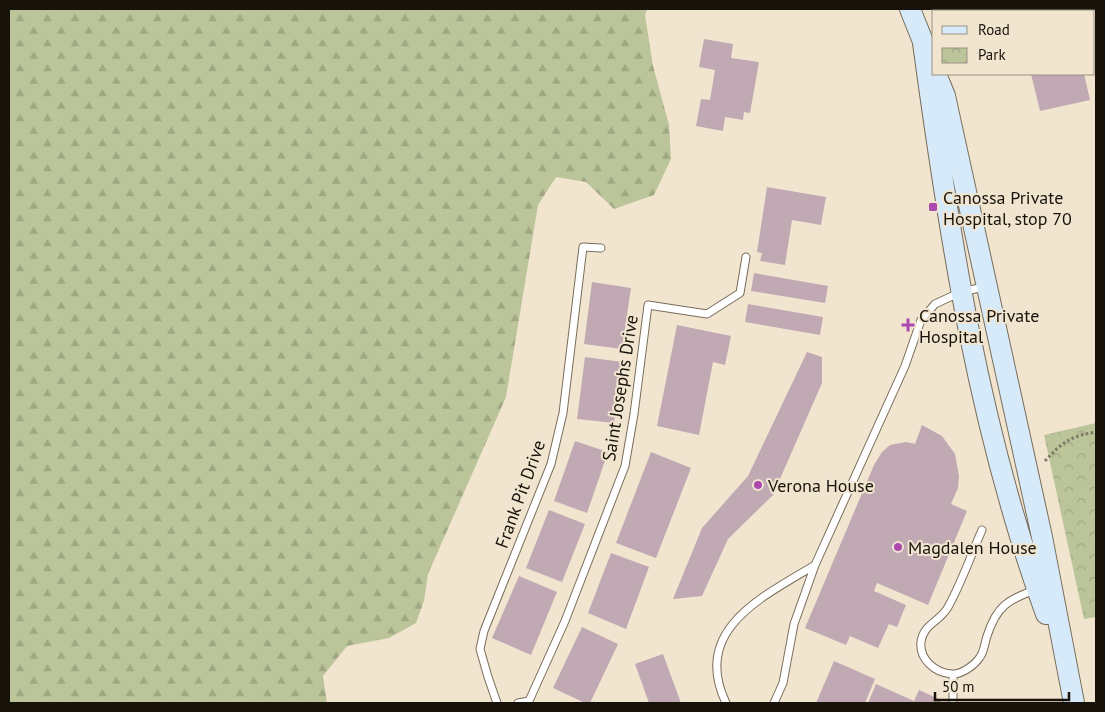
<svg xmlns="http://www.w3.org/2000/svg" width="1105" height="712" font-family="'PT Sans',sans-serif">
	<style>
		.forest { fill: url(#forest-firs) }
		.park { fill: url(#park-crowns) }
		.building { fill: #c0a9b3 }
		.lines { fill: none; stroke-linecap: round; stroke-linejoin: round }
		.service-casing { stroke: #786d5a; stroke-width: 9 }
		.secondary-casing { stroke: #786d5a; stroke-width: 22 }
		.path { stroke: #807869; stroke-width: 3; stroke-dasharray: 2.5 2.5; stroke-linecap: butt }
		.service { stroke: #fff; stroke-width: 7 }
		.secondary { stroke: #d6eafa; stroke-width: 20 }
		.poi-dot { fill: #aa49b0; stroke: #f2e5d0; stroke-width: 2 }
		.labels { text-anchor: middle; dominant-baseline: central; stroke-width: 4; stroke-linejoin: round; paint-order: stroke }
		.poi-label { font-size: 18px; fill: #17130b; stroke: #f2e5d0; text-anchor: start }
		.street-label { font-size: 18px; fill: #17130b; stroke: #f2e5d0 }
	</style>
	<defs>
		<pattern id="forest-firs" width="22" height="20" patternUnits="userSpaceOnUse" patternTransform="scale(1.25)"><rect width="22" height="20" fill="#bbc599"/><path d="M5 1l3.5 6h-7zM16 11l3.5 6h-7z" fill="#a0a882"/></pattern>
		<pattern id="park-crowns" width="20" height="18" patternUnits="userSpaceOnUse" patternTransform="scale(1.25)"><rect width="20" height="18" fill="#bbc599"/><path d="M2 6a3 3 0 1 1 6 0M12 15a3 3 0 1 1 6 0" fill="none" stroke="#a0a882"/></pattern>
	</defs>
	<rect width="100%" height="100%" fill="#f2e5d0"/>
	<path class="forest" d="M9 9H647L645 15 653 66 669 125 671 159 654 195 614 209 586 182 556 177 538 205 506 397 428 574 424 601 416 623 389 638 347 646 323 676 327 703H9Z"/>
	<path class="park" d="M1096 423V617L1084 619 1044 435Z"/>
	<path class="building" d="M704 39 733 44 731 58 759 62 750 113 744 112 743 120 725 117 723 131 696 126 701 99 710 100 715 70 699 67Z
		M1031 74H1084L1090 100 1040 111Z
		M767 187 826 197 821 225 792 220 785 265 760 261 762 253 757 252Z
		M754 273 828 286 825 303 751 291Z
		M592 282 631 288 622 349 584 344Z
		M748 304 823 317 820 335 745 322Z
		M677 325 731 336 725 365 713 362 699 435 657 426Z
		M807 352 822 357V383L773 495 728 539 702 596 673 599 702 528 748 476Z
		M585 357 622 362 614 423 577 419Z
		M922 425 942 436 955 454 959 476 958 488 951 504 967 511 928 605 877 583 874 591 906 605 897 627 889 624 878 648 850 636 846 645 805 628 874 465 882 452 890 445 906 442 915 444Z
		M575 441 608 452 587 513 554 501Z
		M651 452 691 468 656 558 616 543Z
		M549 510 585 524 562 582 526 568Z
		M611 553 649 567 626 629 588 613Z
		M519 576 557 592 531 655 492 638Z
		M582 627 618 644 590 703H585L553 688Z
		M663 654 681 703H649L635 664Z
		M834 661 875 679 865 703H816Z
		M876 684 914 701 919 690 941 700V703H868Z"/>
	<g class="lines">
		<g class="service-casing">
			<path id="service" d="M982 530C971 555 961 584 948 607 941 621 923 624 921 642 919 659 935 673 952 674 961 675 975 665 980 657 984 652 985 642 987 636 997 605 1008 600 1037 589
				M497 703 488 677 480 649 484 631 551 464 563 413 583 247 601 248
				M518 703 529 701 565 621 625 466 634 414 648 305 707 314 740 293 746 257
				M726 703C691 630 762 597 815 565
				M774 703 783 683 794 624 815 565 905 366 921 320 935 304 961 292 984 287
				M953 703V675"/>
		</g>
		<g class="secondary-casing">
			<path id="secondary" d="M910 9 928 54
				M923 43C949 235 979 430 1046 614
				M936 74 945 96 1042 537 1074 703"/>
		</g>
		<path class="path" d="M1045 461C1062 442 1071 436 1096 432"/>
		<use href="#service" class="service"/>
		<use href="#secondary" class="secondary"/>
	</g>
	<g class="poi-dot">
		<rect x="928" y="202" width="10" height="10" rx="2.5"/>
		<path d="M905.5 317.5h5v5h5v5h-5v5h-5v-5h-5v-5h5z"/>
		<circle cx="758" cy="485" r="5"/>
		<circle cx="898" cy="547" r="5"/>
	</g>
	<g class="labels">
		<g class="poi-label">
			<text x="943" y="197">Canossa Private<tspan x="943" dy="21">Hospital, stop 70</tspan></text>
			<text x="919" y="315">Canossa Private<tspan x="919" dy="21">Hospital</tspan></text>
			<text x="768" y="485">Verona House</text>
			<text x="908" y="547">Magdalen House</text>
		</g>
		<g class="street-label">
			<text transform="translate(620 388) rotate(-81)">Saint Josephs Drive</text>
			<text transform="translate(520 494) rotate(-70)">Frank Pit Drive</text>
		</g>
	</g>
	<rect width="1105" height="712" fill="none" stroke="#17130b" stroke-width="20"/>
	<rect x="932" y="10" width="162" height="65" fill="#f2e5d0" stroke="#9a9181"/>
	<rect x="942" y="26" width="25" height="8" fill="#d6eafa" stroke="#9a9181"/>
	<text x="978" y="35" font-size="15" fill="#17130b">Road</text>
	<rect x="942" y="48" width="25" height="15" fill="url(#park-crowns)" stroke="#9a9181"/>
	<text x="978" y="60" font-size="15" fill="#17130b">Park</text>
	<path d="M935 692v8h134v-8" fill="none" stroke="#17130b" stroke-width="2.5"/>
	<text x="942" y="692" font-size="15" fill="#17130b" stroke="#f2e5d0" stroke-width="4" paint-order="stroke">50 m</text>
</svg>
